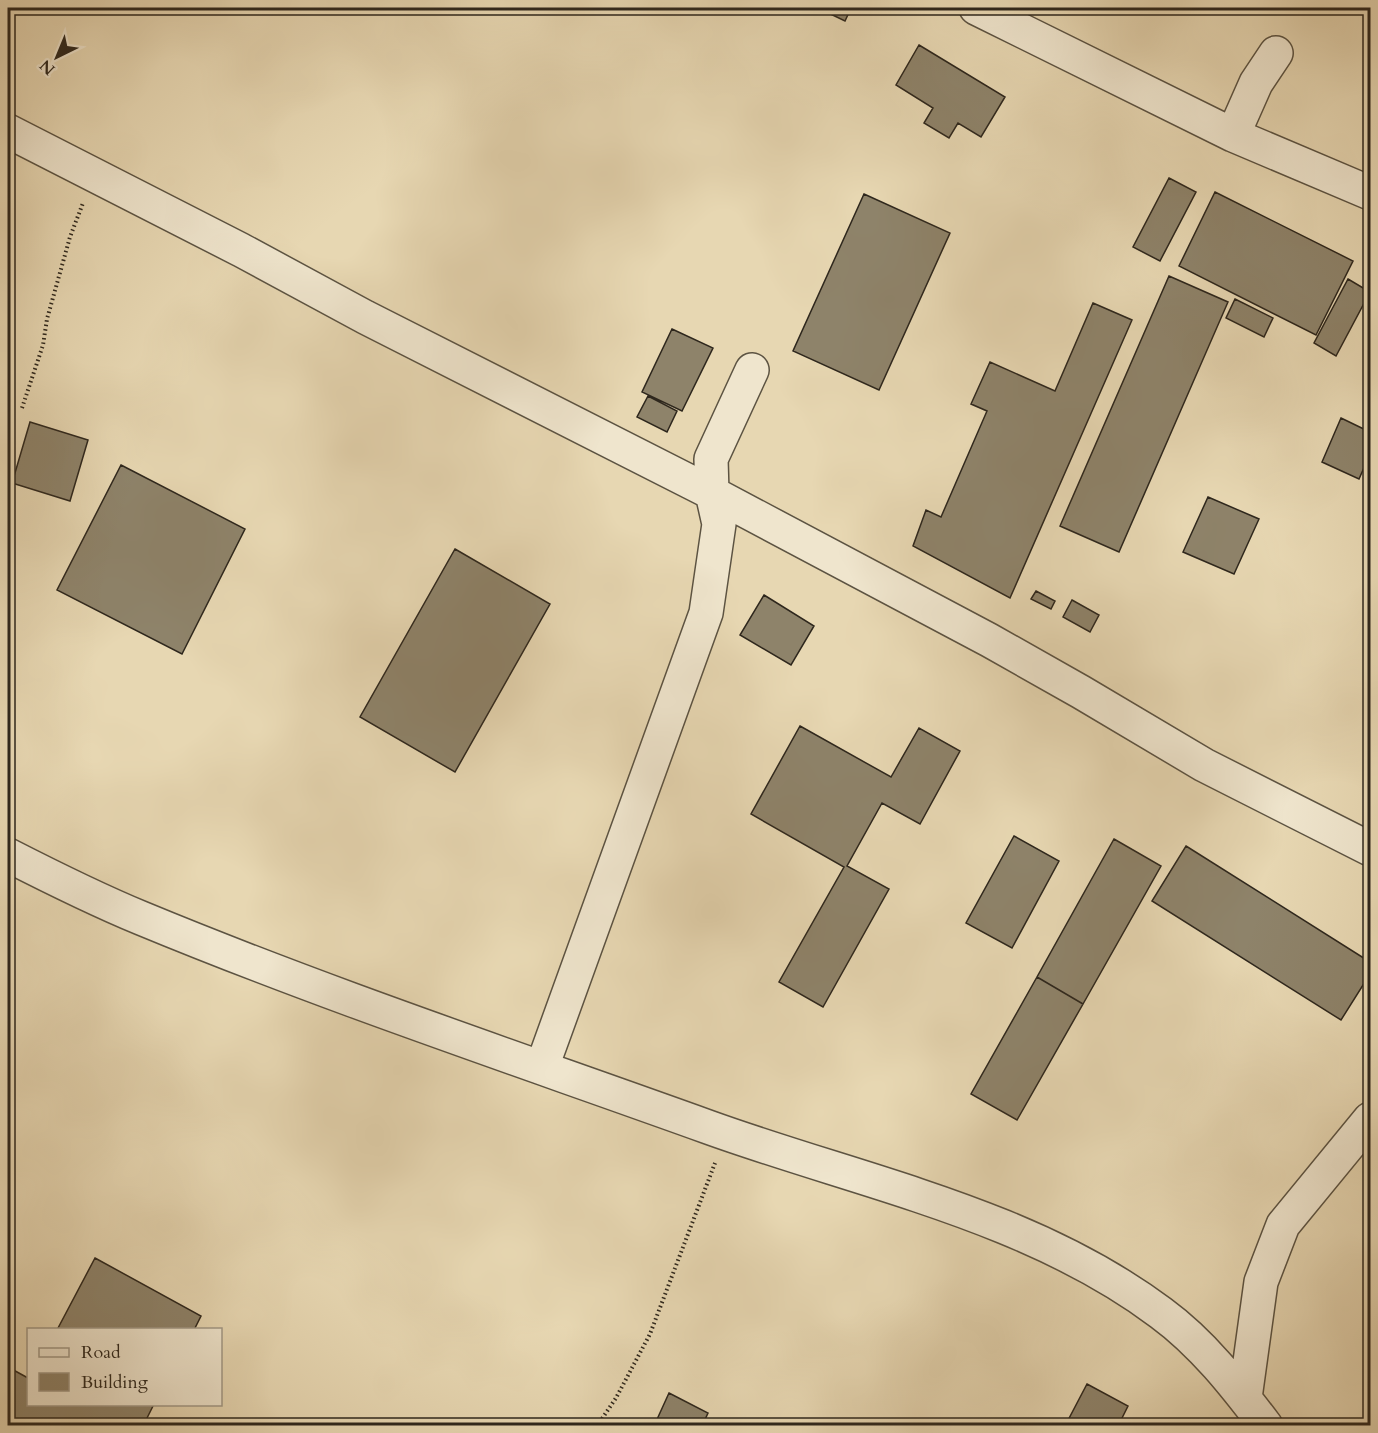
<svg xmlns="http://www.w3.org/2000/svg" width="1378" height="1433" font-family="Cardo,serif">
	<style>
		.building { fill: #8e836a; stroke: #2e271d; stroke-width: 1.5 }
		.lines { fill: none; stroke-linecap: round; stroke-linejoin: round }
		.minor-casing { stroke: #5c5342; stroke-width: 36 }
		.path { stroke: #2e271d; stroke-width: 4; stroke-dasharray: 1.5 3; stroke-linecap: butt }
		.minor { stroke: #efe5cd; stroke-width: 33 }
	</style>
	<rect width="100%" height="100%" fill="#e7d7b2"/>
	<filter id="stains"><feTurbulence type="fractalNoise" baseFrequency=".00333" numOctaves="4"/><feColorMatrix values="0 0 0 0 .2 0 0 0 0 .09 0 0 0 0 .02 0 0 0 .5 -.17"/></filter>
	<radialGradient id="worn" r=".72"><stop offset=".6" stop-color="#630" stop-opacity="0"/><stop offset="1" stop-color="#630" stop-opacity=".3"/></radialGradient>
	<path class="building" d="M820 8H851L845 21 820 9Z
		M919 45 1005 97 981 137 958 123 949 138 924 123 933 108 896 85Z
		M1169 178 1196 192 1160 261 1133 247Z
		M1215 192 1353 261 1316 335 1179 266Z
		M864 194 950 233 879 390 793 351Z
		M1169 276 1228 302 1119 552 1060 526Z
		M1348 279 1370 292 1336 356 1314 343Z
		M1235 299 1273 318 1264 337 1226 318Z
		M1093 303 1132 320 1010 598 913 546 926 510 941 517 987 411 971 404 990 362 1055 391Z
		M672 329 713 348 682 411 642 392Z
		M648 396 677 411 667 432 637 417Z
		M1341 418 1370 432V454L1359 479 1322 462Z
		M30 422 88 440 70 501 12 483Z
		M121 465 245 529 182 654 57 590Z
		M1208 497 1259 519 1234 574 1183 552Z
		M455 549 550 604 455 772 360 717Z
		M1036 591 1055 601 1051 609 1031 599Z
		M764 595 814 626 791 665 740 635Z
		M1072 600 1099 615 1090 632 1063 617Z
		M800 726 891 777 919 728 960 751 920 824 882 803 847 866 889 889 823 1007 779 982 844 867 751 814Z
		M1014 836 1059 861 1012 948 966 923Z
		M1114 839 1161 866 1083 1004 1037 977Z
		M1186 846 1370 962V974L1341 1020 1152 901Z
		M1037 977 1083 1004 1017 1120 971 1094Z
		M95 1258 201 1316 194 1330H57Z
		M8 1367 28 1378V1404H154L143 1426H8Z
		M1087 1384 1128 1406 1118 1426H1065Z
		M669 1393 708 1413 702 1426H654Z"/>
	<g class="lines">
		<g class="minor-casing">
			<path id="minor" d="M976 8 1233 135 1370 193
				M8 131 241 250 365 317 712 493 989 640 1081 692 1204 765 1370 849
				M1233 135 1256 83 1276 53
				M8 855C51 877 95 899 141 918 327 995 519 1059 708 1127 860 1182 1029 1214 1161 1313 1202 1343 1235 1385 1266 1426
				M542 1067 706 613 719 524 712 493 711 459 752 370
				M1245 1398 1261 1282 1283 1225 1370 1119"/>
		</g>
		<path class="path" d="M22 408 43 345 47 319 70 237 83 203
			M597 1426 616 1398 650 1334 715 1163"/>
		<use href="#minor" class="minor"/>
	</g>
	<rect width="1378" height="1433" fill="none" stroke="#e7d7b2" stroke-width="30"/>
	<rect x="9" y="9" width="1360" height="1415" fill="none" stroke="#2e271d" stroke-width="3"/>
	<rect x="15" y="15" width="1348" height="1403" fill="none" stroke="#2e271d" stroke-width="1.5"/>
	<rect x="27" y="1328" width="195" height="78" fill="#efe5cd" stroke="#a29987" stroke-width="1.5"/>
	<rect x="39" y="1348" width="30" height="9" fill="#efe5cd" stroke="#a29987" stroke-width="1.5"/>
	<text x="81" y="1358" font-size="18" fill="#2e271d">Road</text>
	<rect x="39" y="1373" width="30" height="18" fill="#8e836a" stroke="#a29987" stroke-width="1.5"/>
	<text x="81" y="1388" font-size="18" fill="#2e271d">Building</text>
	<g transform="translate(57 57) rotate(223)" stroke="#efe5cd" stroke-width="4.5" paint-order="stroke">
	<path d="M0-4.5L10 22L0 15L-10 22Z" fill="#2e271d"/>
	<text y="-9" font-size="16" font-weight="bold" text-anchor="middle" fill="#2e271d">N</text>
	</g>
	<rect width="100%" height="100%" filter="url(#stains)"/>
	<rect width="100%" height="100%" fill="url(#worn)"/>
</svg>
